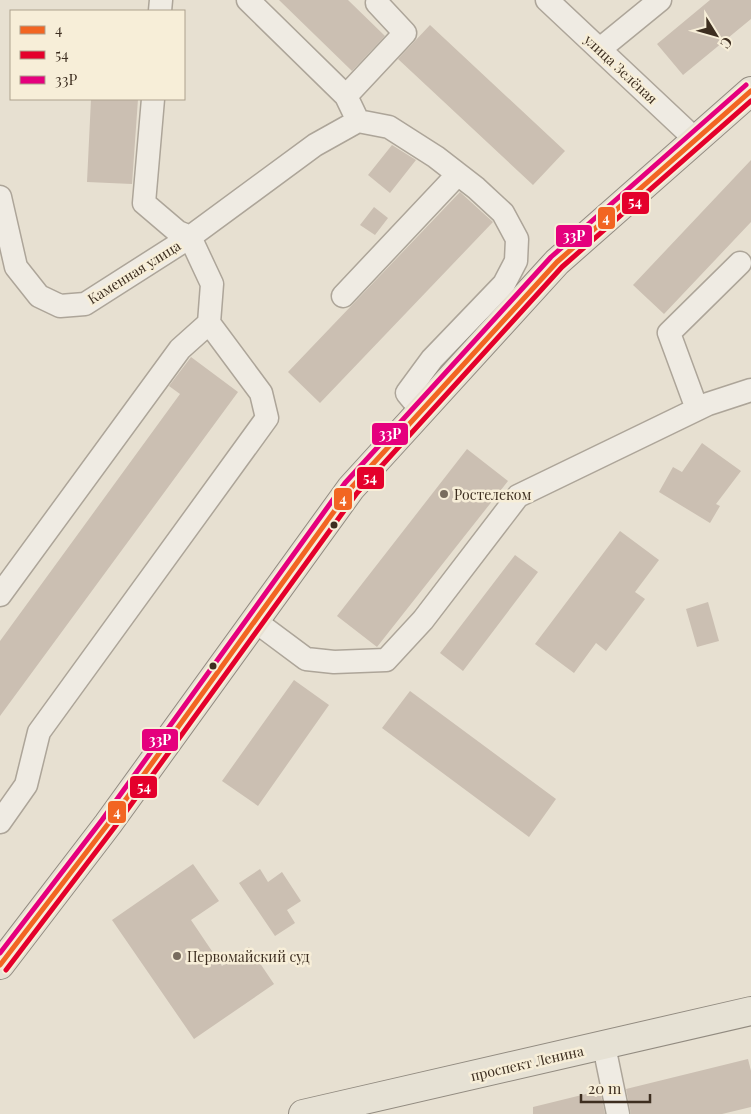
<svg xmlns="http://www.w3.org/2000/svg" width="751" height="1114" font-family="'Playfair Display',serif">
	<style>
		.building { fill: #cbbfb2 }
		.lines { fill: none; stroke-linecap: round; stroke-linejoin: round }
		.minor-casing { stroke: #ada599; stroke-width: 25 }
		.major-casing { stroke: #928b80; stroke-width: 30 }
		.minor { stroke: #efebe3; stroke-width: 22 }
		.major { stroke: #e6e1d4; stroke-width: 28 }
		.bus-1-casing { stroke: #f7eed8; stroke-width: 9 }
		.bus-2-casing { stroke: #f7eed8; stroke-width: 9 }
		.bus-3-casing { stroke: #f7eed8; stroke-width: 9 }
		.bus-1 { stroke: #f26522; stroke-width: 5 }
		.bus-2 { stroke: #e4002b; stroke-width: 5 }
		.bus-3 { stroke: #e5007d; stroke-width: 5 }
		.poi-dot { fill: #786c5e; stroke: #f7eed8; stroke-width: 2 }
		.bus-dot { fill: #3d2e20; stroke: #f7eed8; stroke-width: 2 }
		.labels { text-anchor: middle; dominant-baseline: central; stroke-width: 5; stroke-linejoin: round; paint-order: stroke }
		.street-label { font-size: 14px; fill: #3d2e20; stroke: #f7eed8 }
		.poi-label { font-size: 14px; fill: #3d2e20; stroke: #f7eed8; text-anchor: start }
		.line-badge { stroke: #f7eed8; stroke-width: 2 }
		.badge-label { font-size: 14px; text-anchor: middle; font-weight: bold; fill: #fff }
	</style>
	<rect width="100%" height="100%" fill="#e7e0d1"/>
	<path class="building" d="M279 0H348L385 36 352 71Z
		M710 0H751V19L683 75 657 44Z
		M430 25 565 151 533 185 398 59Z
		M91 99H138L132 184 87 182Z
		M392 145 416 160 390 193 368 175Z
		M751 160V222L664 314 633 285Z
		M460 192 493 222 320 403 288 372Z
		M374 207 388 218 375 235 360 225Z
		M191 357 238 392 0 716V641L180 394 169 386Z
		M702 443 741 471 716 504 720 506 710 523 659 492 673 467 682 472Z
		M467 449 508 481 377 647 337 616Z
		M620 531 659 560 635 592 645 599 606 651 596 643 574 673 535 644Z
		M515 555 538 572 463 671 440 653Z
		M708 602 719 641 697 647 686 609Z
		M294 680 329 705 258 806 222 781Z
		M410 691 556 799 529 837 382 728Z
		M193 864 219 901 191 920 222 966 249 947 274 984 194 1039 112 920Z
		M260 869 268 882 282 872 301 901 287 910 295 923 275 936 239 883Z
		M748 1059 751 1071V1107L722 1114H631L626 1089Z
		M594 1092 595 1097 601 1095 605 1114H533V1107Z"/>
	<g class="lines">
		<g class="minor-casing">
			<path id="minor" d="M248 0 346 96 358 121
				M547 0 695 139
				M160 11 161 0
				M600 49 660 0
				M346 96 405 33 377 3
				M0 197 16 267 39 296 60 306 85 304 190 237 315 145 358 121 389 127 436 157 476 188 503 213 517 239 516 261 504 284 432 359 407 393 421 410
				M343 296 458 174
				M697 409 669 333 740 263
				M0 595 180 349 209 323 212 284 190 237 178 232 144 203 153 99
				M255 621 306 659 334 662 386 660 423 620 518 496 708 404 751 390
				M0 822 26 785 39 732 267 418 261 393 209 323
				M604 1046 618 1114"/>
		</g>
		<g class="major-casing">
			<path id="major" d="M0 965 108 824 351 488 557 262 751 91
				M303 1114 751 1011"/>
		</g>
		<use href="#minor" class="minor"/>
		<use href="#major" class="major"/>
		<g class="bus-1-casing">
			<path id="bus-1" d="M0 965 108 824 351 488 557 262 751 91"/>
		</g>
		<g class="bus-2-casing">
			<path id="bus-2" d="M6 970 114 828 357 493 562 267 751 101"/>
		</g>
		<g class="bus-3-casing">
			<path id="bus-3" d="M0 953 102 820 345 483 551 257 746 85"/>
		</g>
		<use href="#bus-1" class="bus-1"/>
		<use href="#bus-2" class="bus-2"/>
		<use href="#bus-3" class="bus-3"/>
	</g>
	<g class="poi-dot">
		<circle cx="444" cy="494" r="5"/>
		<circle cx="177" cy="956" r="5"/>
	</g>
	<g class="bus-dot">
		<circle cx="334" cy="525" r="4.5"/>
		<circle cx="213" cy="666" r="4.5"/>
	</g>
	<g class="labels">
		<g class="street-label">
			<text transform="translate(621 69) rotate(43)">улица Зелёная</text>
			<text transform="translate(134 272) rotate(-32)">Каменная улица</text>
			<text transform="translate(527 1063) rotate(-13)">проспект Ленина</text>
		</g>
		<g class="poi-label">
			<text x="454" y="494">Ростелеком</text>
			<text x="187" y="956">Первомайский суд</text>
		</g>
	</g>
	<g class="line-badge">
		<rect x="621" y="191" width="29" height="24" rx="5" fill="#e4002b"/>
		<rect x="597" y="206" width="19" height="24" rx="5" fill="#f26522"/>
		<rect x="555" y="224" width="38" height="24" rx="5" fill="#e5007d"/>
		<rect x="371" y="422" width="38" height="24" rx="5" fill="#e5007d"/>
		<rect x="356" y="466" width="29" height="24" rx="5" fill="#e4002b"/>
		<rect x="333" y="487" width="20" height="24" rx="5" fill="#f26522"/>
		<rect x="141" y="728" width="38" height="24" rx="5" fill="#e5007d"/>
		<rect x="129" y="775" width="29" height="24" rx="5" fill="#e4002b"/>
		<rect x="107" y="800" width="20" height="24" rx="5" fill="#f26522"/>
	</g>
	<g class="badge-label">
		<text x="635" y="207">54</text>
		<text x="606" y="223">4</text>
		<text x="574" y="241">33Р</text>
		<text x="390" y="439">33Р</text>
		<text x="370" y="483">54</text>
		<text x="343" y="504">4</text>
		<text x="160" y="745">33Р</text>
		<text x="144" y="792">54</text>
		<text x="117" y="817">4</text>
	</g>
	<rect x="10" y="10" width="175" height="90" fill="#f7eed8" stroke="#ada18e"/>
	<rect x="20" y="26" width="25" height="8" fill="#f26522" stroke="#ada18e"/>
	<text x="55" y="35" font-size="15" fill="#3d2e20">4</text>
	<rect x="20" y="51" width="25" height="8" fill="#e4002b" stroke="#ada18e"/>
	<text x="55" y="60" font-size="15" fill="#3d2e20">54</text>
	<rect x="20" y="76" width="25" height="8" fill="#e5007d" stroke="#ada18e"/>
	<text x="55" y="85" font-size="15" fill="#3d2e20">33Р</text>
	<g transform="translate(716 35) rotate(127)" stroke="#f7eed8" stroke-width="4" paint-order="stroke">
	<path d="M0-4L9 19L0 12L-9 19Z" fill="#3d2e20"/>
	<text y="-8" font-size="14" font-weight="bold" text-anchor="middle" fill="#3d2e20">С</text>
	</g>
	<path d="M581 1094v8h69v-8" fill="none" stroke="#3d2e20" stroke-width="2.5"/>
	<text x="588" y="1094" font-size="15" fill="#3d2e20" stroke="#f7eed8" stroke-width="4" paint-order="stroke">20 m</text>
</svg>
